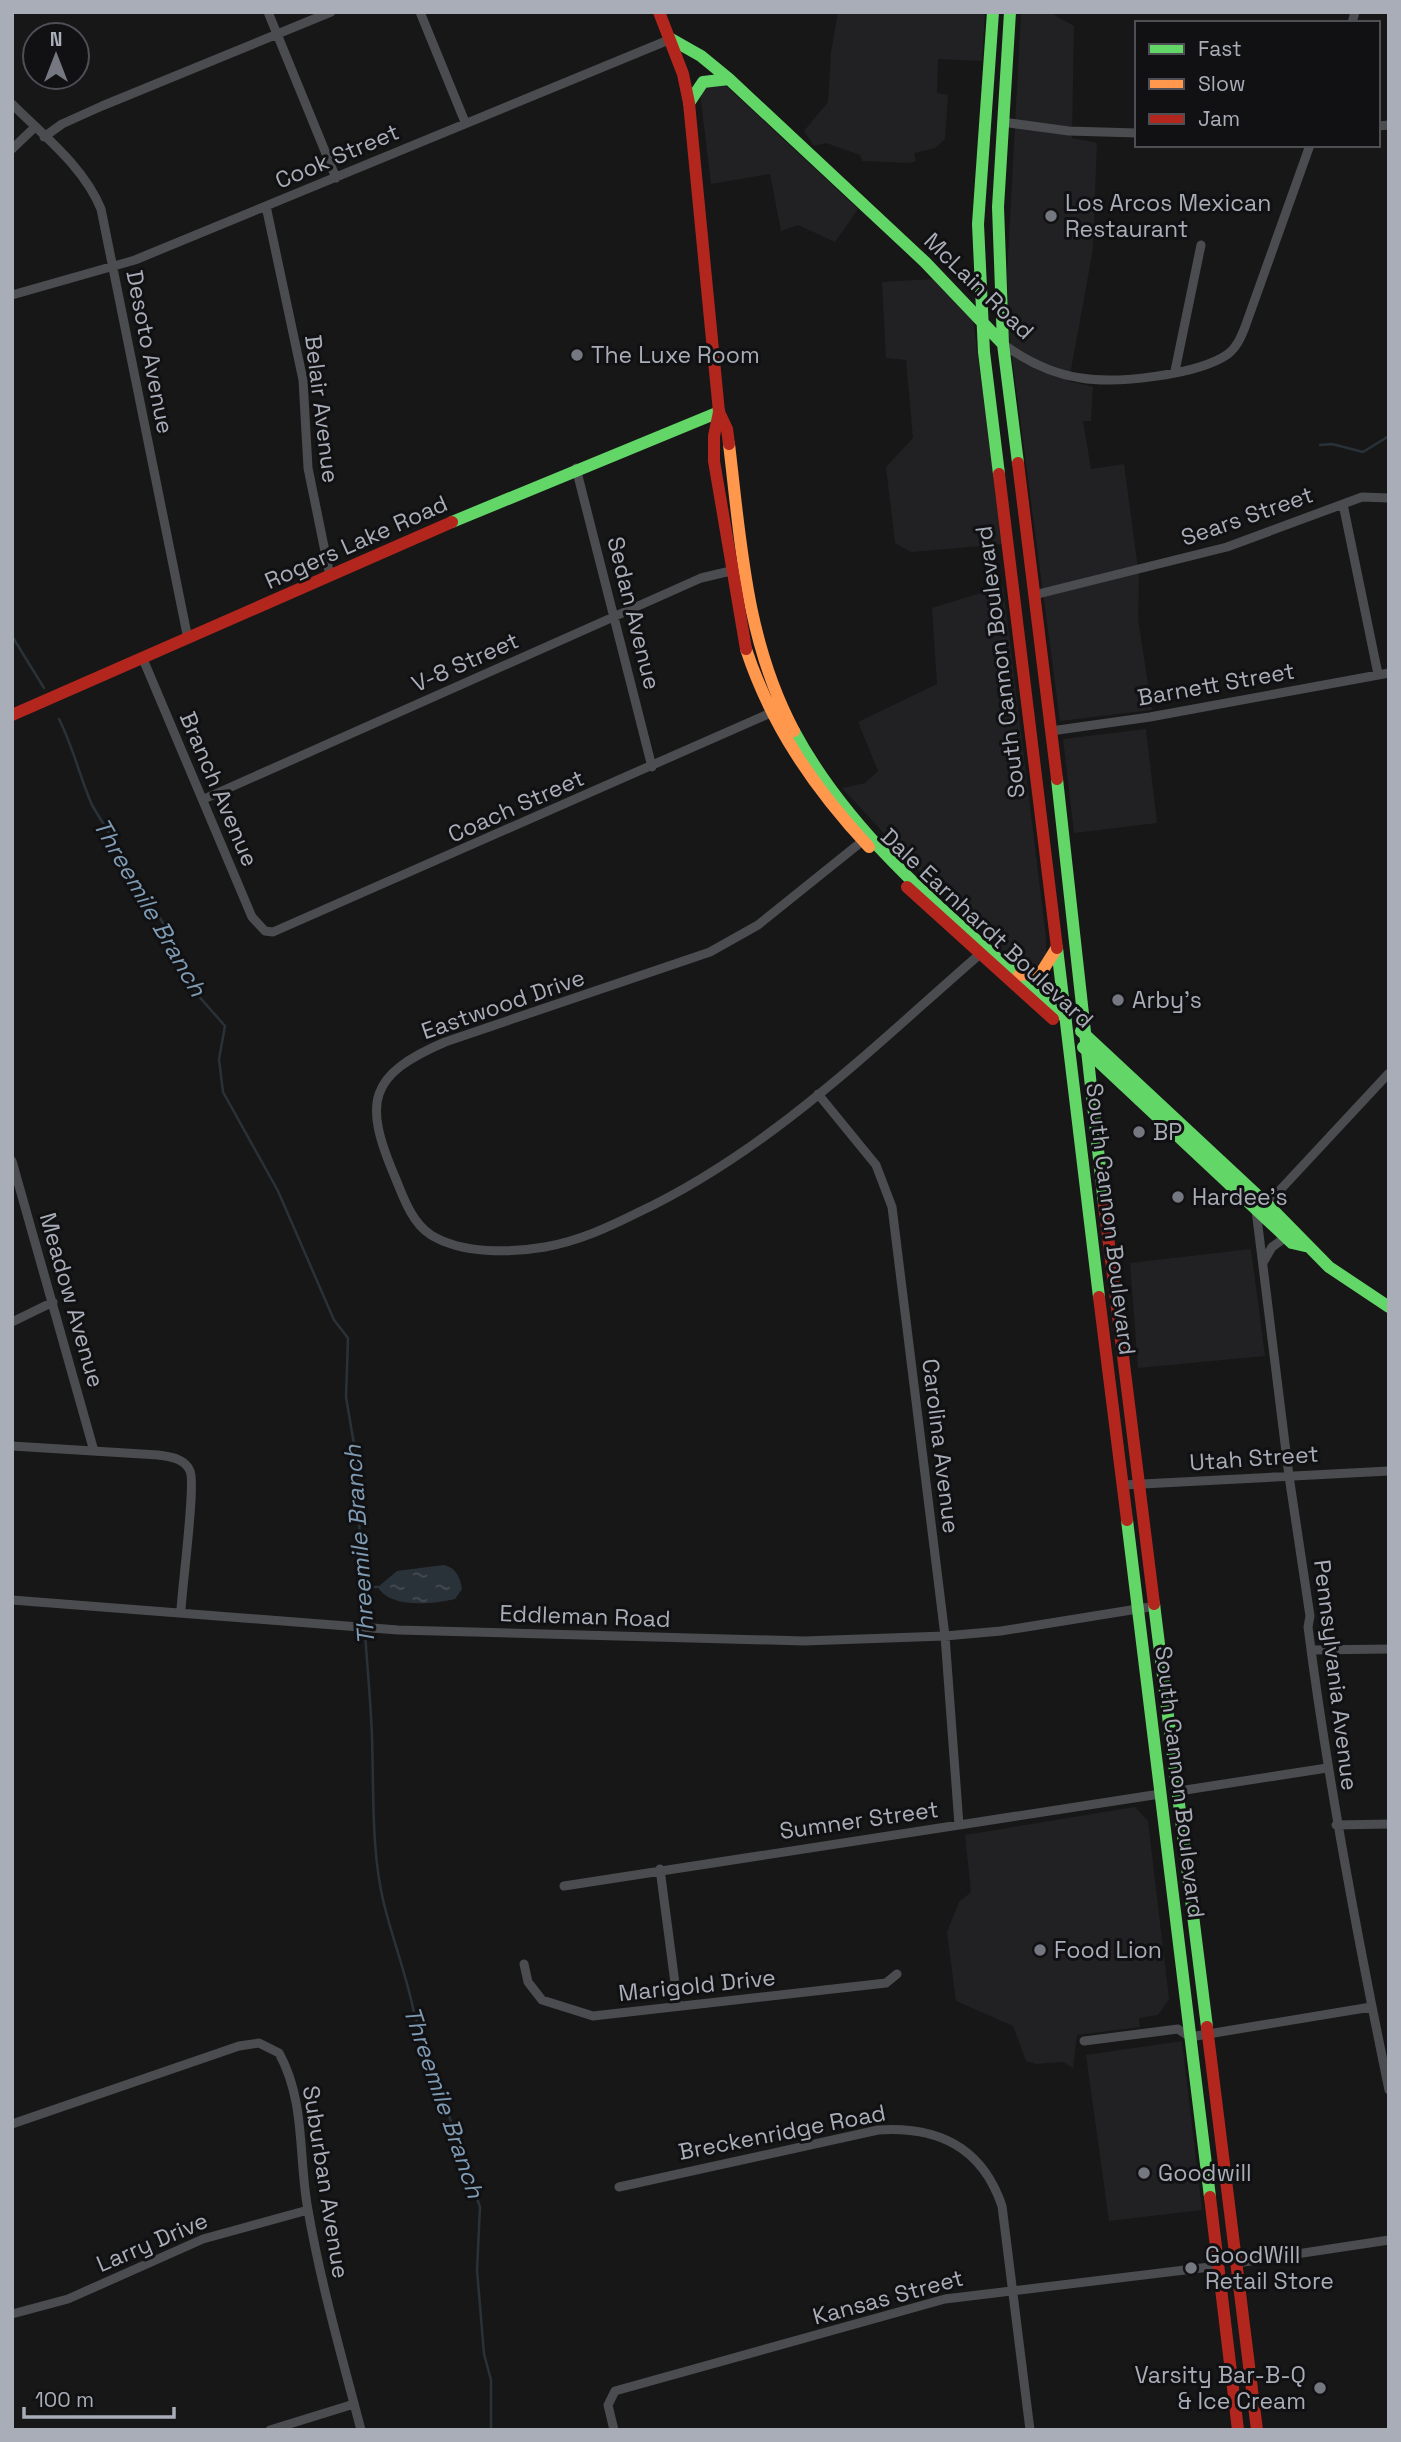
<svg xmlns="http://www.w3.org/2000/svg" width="1401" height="2442" font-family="'Space Grotesk',sans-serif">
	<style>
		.built { fill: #212123 }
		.water { fill: url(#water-ripples) }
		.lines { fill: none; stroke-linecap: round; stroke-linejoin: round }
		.stream { stroke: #2a3239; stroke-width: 2.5 }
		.street { stroke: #4b4c50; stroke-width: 9 }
		.fast { stroke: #63d668; stroke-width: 12 }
		.slow { stroke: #ff974d; stroke-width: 12 }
		.jam { stroke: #b3261e; stroke-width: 12 }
		.poi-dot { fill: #757880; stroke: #111113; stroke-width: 2.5 }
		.labels { text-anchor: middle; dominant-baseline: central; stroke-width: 6; stroke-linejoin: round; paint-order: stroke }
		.street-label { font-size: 23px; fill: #a8adb8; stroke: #111113 }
		.poi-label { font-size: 23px; fill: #a8adb8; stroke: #111113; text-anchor: start }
		.water-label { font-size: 24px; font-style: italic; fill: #7f9bb3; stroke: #111113 }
	</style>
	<defs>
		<pattern id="water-ripples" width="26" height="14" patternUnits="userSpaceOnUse" patternTransform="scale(1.75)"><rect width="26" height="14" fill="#2a3239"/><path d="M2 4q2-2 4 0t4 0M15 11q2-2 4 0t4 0" fill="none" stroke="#464d54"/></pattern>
	</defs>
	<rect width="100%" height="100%" fill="#171717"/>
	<path class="built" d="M838 12H985L982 61 938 59 937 93 948 95 945 139 935 148 914 153 916 161 910 163 862 161 860 155 826 143 814 146 804 131 828 102 831 52Z
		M1021 12H1049L1074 26 1072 138 1097 143 1093 249 1069 381 1093 387 1091 421H1083L1091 469 1124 464 1139 576 1138 619 1152 710 1060 721 1009 335 1007 276Z
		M724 84 858 209 835 242 798 225 781 231 770 174 711 184 700 93 706 85Z
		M933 279 973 320 1003 544 911 552 895 543 886 467 913 438 906 360 886 358 882 282Z
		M1003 586 1046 937V955L1042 965 1031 969 1019 966 936 889 842 788 865 783 878 771 858 722 937 684 932 608Z
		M1146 729 1157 823 1074 833 1063 739Z
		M1251 1249 1265 1356 1138 1368 1130 1263Z
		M1135 1807 1148 1821 1169 1999 1158 2015 1139 2018 1140 2027 1077 2035 1073 2068 1063 2062 1036 2064 1026 2061 1013 2026 956 2001 947 1932 959 1902 971 1892 965 1835Z
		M1182 2041 1202 2210 1109 2221 1086 2055Z"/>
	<path class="water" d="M444 1565C456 1568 460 1577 462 1589L455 1599C434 1604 390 1609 378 1587L397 1571Z"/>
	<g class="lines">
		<path class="stream" d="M1320 445 1332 444 1363 452 1389 436
			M12 636 44 688
			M59 719C74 749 79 775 92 805L172 938 196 993 225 1026 219 1059 223 1092 278 1191 334 1320 348 1338 346 1397 356 1456 364 1624
			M362 1587H380
			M365 1631C367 1667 371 1702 372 1738 374 1792 371 1851 384 1904 393 1941 407 1976 414 2013L480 2207 477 2270 484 2354 491 2380V2430"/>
		<path class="street" d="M268 12 336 178
			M420 12 465 122
			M1352 23 1355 12
			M12 104C44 136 84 167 101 209L188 639
			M1002 122 1069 131 1137 133
			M1378 126 1389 125
			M44 137 62 124 102 106 331 12
			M12 149 35 127
			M266 206 303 380 308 468 330 576
			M12 295 135 260 671 39
			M1003 344C1025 360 1053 374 1081 378 1117 384 1198 375 1228 354 1237 347 1241 337 1245 327L1310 145
			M1175 371 1201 245
			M576 468 652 767
			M1343 504 1378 674
			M1034 595 1227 547 1362 497 1389 498
			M143 659 252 917 265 931 273 932 775 711
			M1051 731 1150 717 1389 673
			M204 799 701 578 735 570
			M865 839 758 925 710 952 445 1042C368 1075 363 1102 395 1177 403 1197 412 1223 431 1235 462 1254 510 1253 545 1247 579 1241 609 1227 639 1212 770 1150 872 1048 980 954
			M818 1094 876 1165 892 1207 945 1636 959 1825
			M12 1161 94 1451
			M1267 1204 1389 1073
			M1256 1210 1289 1476 1310 1616 1308 1627C1328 1783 1357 1936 1389 2090
			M1264 1261 1272 1247 1286 1237
			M12 1322 53 1302
			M12 1446 158 1455C170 1457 185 1458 190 1471 196 1483 182 1588 181 1610
			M1123 1485 1389 1471
			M12 1600 398 1630 804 1641 945 1636 1001 1631 1156 1606
			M1311 1650 1389 1649
			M1179 1791 1327 1768
			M1336 1825 1389 1824
			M660 1869 678 2006
			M564 1886 1160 1794
			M524 1964 528 1982 542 2000 593 2016 886 1983 897 1974
			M1084 2041 1178 2029 1190 2037 1371 2007
			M12 2124 239 2046 259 2043 279 2053C306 2102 298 2157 308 2210 321 2285 342 2357 361 2430
			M619 2187 878 2130C938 2126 982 2147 1002 2206L1030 2430
			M1237 2263 1389 2240
			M12 2314 68 2299 203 2239 308 2210
			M270 2430 354 2404
			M614 2430 608 2405 615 2391 945 2299 1218 2266"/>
		<path class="fast" d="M993 12 978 224 984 352 999 474
			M1010 12 998 207 1003 344 1018 463
			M671 39 701 56 729 79 925 262 1003 344
			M689 103 703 82 729 79
			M452 522 719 412
			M794 731C856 847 969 932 1066 1018
			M1057 779 1104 1204
			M1057 948 1099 1297
			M1081 1031 1272 1209 1329 1267 1389 1307
			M1083 1047 1292 1243 1305 1246
			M1127 1520 1210 2197
			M1154 1604 1207 2027"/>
		<path class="slow" d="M729 444C741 544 746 641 794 731
			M746 649C771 725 814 788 869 847
			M1019 975 1041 973 1056 949"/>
		<path class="jam" d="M659 12 683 74 689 103 719 412 727 429 729 444
			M719 412 714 436V461L746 649
			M1018 463 1057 779
			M999 474 1057 948
			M12 715 452 522
			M907 887 1053 1019
			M1104 1204 1154 1604
			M1099 1297 1127 1520
			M1207 2027 1257 2430
			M1210 2197 1238 2430"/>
	</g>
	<g class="poi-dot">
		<circle cx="1051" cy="216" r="7"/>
		<circle cx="577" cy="355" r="7"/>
		<circle cx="1118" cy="1000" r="7"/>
		<circle cx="1139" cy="1132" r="7"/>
		<circle cx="1178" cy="1197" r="7"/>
		<circle cx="1040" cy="1950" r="7"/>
		<circle cx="1144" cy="2173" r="7"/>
		<circle cx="1191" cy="2268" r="7"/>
		<circle cx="1320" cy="2388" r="7"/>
	</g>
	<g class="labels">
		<g class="street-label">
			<text transform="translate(337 156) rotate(-23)">Cook Street</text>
			<text transform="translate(979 286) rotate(44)">McLain Road</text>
			<text transform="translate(150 352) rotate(79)">Desoto Avenue</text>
			<text transform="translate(322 409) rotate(83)">Belair Avenue</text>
			<text transform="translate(1247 516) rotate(-19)">Sears Street</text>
			<text transform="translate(356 542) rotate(-24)">Rogers Lake Road</text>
			<text transform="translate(634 613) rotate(76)">Sedan Avenue</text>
			<text transform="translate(465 662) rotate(-24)">V-8 Street</text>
			<text transform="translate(1000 662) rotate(-97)">South Cannon Boulevard</text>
			<text transform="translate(1216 684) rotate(-10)">Barnett Street</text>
			<text transform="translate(219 789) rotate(67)">Branch Avenue</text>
			<text transform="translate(516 806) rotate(-24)">Coach Street</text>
			<text transform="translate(987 928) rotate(43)">Dale Earnhardt Boulevard</text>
			<text transform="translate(503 1004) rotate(-19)">Eastwood Drive</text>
			<text transform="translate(1111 1219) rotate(83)">South Cannon Boulevard</text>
			<text transform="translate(72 1300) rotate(74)">Meadow Avenue</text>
			<text transform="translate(941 1446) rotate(83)">Carolina Avenue</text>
			<text transform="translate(1254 1458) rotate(-4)">Utah Street</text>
			<text transform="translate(585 1616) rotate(2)">Eddleman Road</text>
			<text transform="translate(1336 1675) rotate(83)">Pennsylvania Avenue</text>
			<text transform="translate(1180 1782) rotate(83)">South Cannon Boulevard</text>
			<text transform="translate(859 1820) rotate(-8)">Sumner Street</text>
			<text transform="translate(697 1985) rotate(-6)">Marigold Drive</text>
			<text transform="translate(782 2132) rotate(-11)">Breckenridge Road</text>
			<text transform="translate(326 2182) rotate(81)">Suburban Avenue</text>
			<text transform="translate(152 2242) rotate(-23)">Larry Drive</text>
			<text transform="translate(888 2297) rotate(-15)">Kansas Street</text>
		</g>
		<g class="poi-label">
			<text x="1065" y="203">Los Arcos Mexican<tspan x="1065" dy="26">Restaurant</tspan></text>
			<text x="591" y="355">The Luxe Room</text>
			<text x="1132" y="1000">Arby's</text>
			<text x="1153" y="1132">BP</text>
			<text x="1192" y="1197">Hardee's</text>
			<text x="1054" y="1950">Food Lion</text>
			<text x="1158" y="2173">Goodwill</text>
			<text x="1205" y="2255">GoodWill<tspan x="1205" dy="26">Retail Store</tspan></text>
			<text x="1306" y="2375" text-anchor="end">Varsity Bar-B-Q<tspan x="1306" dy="26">&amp; Ice Cream</tspan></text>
		</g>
		<g class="water-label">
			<text transform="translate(150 907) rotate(60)">Threemile Branch</text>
			<text transform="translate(359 1545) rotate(-94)">Threemile Branch</text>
			<text transform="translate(444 2102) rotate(71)">Threemile Branch</text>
		</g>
	</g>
	<rect width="1401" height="2442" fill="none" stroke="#a8adb8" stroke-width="28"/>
	<rect x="1135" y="21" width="245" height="126" fill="#111113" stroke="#4d4f55" stroke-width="2"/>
	<rect x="1149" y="44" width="35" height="10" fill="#63d668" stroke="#4d4f55" stroke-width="2"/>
	<text x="1198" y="56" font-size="21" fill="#a8adb8">Fast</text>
	<rect x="1149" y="79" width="35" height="10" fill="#ff974d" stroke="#4d4f55" stroke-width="2"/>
	<text x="1198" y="91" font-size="21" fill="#a8adb8">Slow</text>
	<rect x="1149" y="114" width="35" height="10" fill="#b3261e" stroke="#4d4f55" stroke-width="2"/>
	<text x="1198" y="126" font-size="21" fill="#a8adb8">Jam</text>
	<g transform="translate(56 56)"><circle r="33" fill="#111113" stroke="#4d4f55" stroke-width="2"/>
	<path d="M0-5L12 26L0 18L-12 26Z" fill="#757880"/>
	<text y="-10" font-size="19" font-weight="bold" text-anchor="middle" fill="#a8adb8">N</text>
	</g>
	<path d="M24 2407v10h150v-10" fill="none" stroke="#a8adb8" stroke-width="3.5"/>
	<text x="35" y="2407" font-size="21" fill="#a8adb8" stroke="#111113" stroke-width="5" paint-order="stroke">100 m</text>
</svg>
